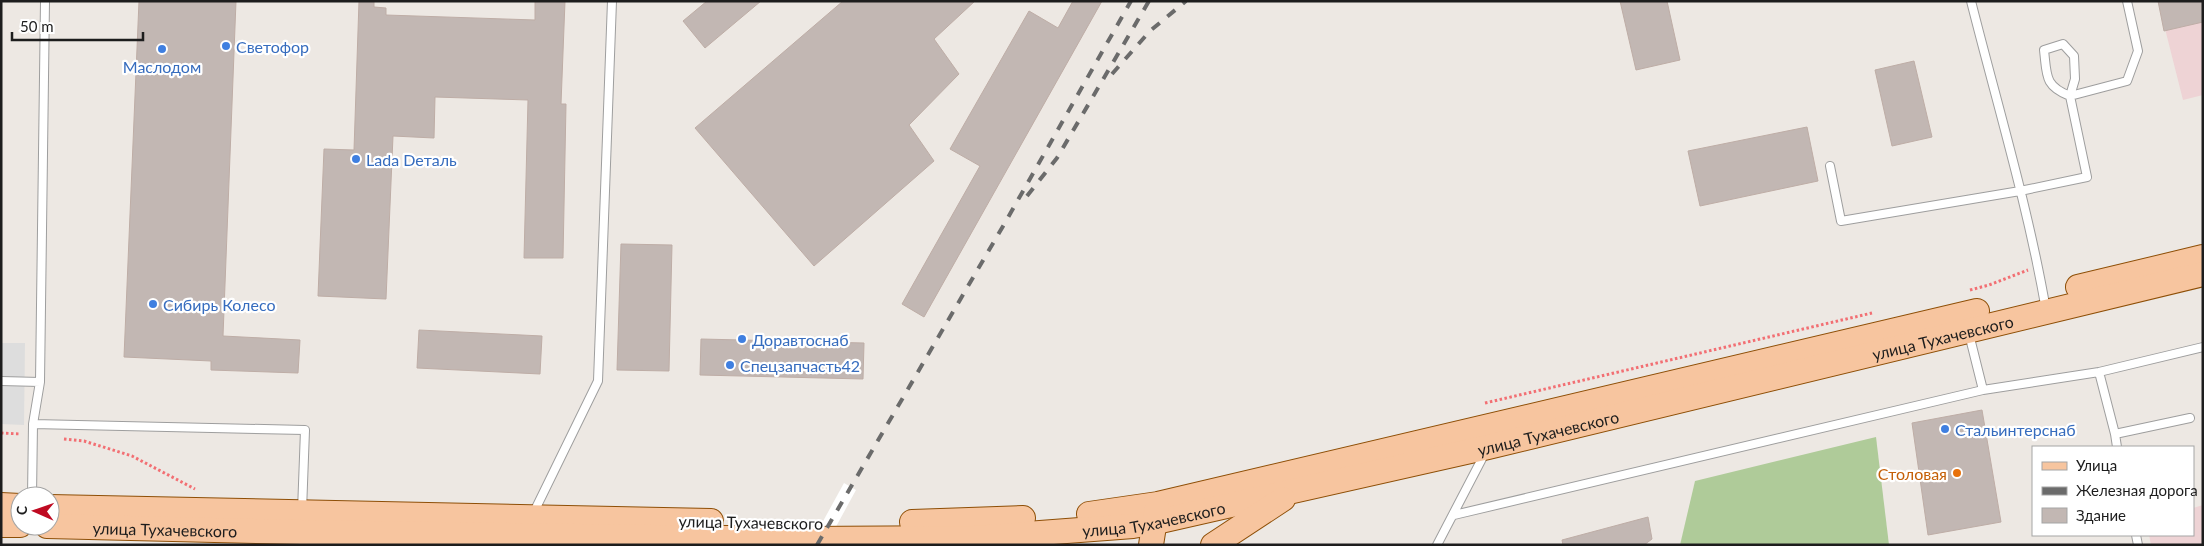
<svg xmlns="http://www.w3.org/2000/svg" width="2204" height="546" font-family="Lato,sans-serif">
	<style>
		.commercial { fill: #eed3d5 }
		.forest { fill: #afcb99 }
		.parking { fill: #ddd }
		.pier { fill: #fff }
		.building { fill: #c2b7b3; stroke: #beada6 }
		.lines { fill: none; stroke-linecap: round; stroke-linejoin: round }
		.lane-casing { stroke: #9e9e9e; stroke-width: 10 }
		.primary-casing { stroke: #8e4f07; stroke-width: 26 }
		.path { stroke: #f26f73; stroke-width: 3; stroke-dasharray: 2.5 2.5; stroke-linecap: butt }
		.lane { stroke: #fff; stroke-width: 8 }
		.primary { stroke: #f7c59f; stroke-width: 24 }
		.rail { stroke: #6b6b6b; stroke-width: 4; stroke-dasharray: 10 10; stroke-linecap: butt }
		.shop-dot { fill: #3f7fe0; stroke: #fff; stroke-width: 2 }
		.food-dot { fill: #e8710a; stroke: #fff; stroke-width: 2 }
		.labels { text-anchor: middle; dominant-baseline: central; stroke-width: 4.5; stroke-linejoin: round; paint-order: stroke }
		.shop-label { font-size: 16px; fill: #366cbe; stroke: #fff; text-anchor: start }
		.street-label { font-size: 16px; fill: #1d1d1d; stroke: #fff }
		.food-label { font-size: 16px; fill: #c56008; stroke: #fff; text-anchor: end }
	</style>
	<rect width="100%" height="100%" fill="#ede8e3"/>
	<path class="commercial" d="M2158 1H2203V95L2183 100Z
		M2203 505V545H2151L2149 535H2193V508Z"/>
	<path class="forest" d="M1876 437 1889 545H1680L1695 481Z"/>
	<path class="parking" d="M1 343H25L24 425 1 424Z"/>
	<path class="pier" d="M844 483 856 490 826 545H810Z"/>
	<path class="building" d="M139 1H236L223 336 300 340 298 373 211 370V361L124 357Z
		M359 1H374V7L386 8V15L535 20V1H565L561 104H566L563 258H524L528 100 435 97 434 138 393 136 386 299 318 296 324 149 354 150Z
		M707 1H761L705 48 683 21Z
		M843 1H975L934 39 959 74 909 125 934 161 814 266 695 128Z
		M1073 1H1102L924 317 902 304 980 166 950 149 1029 11 1058 28Z
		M1620 1H1667L1680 60 1636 70Z
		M2158 1H2203V22L2164 31Z
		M1914 61 1932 137 1892 146 1875 70Z
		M1807 127 1818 181 1700 206 1688 151Z
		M621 244 672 245 669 371 617 370Z
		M419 330 542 336 540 374 417 368Z
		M701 339 864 343 863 379 700 375Z
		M1982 410 2001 522 1928 535 1912 423Z
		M1648 517 1652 539 1644 545H1563L1562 540Z"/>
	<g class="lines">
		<g class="lane-casing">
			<path id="lane" d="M1971 1C1997 104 2028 206 2046 310
				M2063 44 2074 56 2075 79 2070 96C2044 86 2047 75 2044 50Z
				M1830 166 1841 221 2020 191 2087 177 2070 96 2127 81 2138 51 2127 1
				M1969 334 1983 390
				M1 381 40 382
				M2190 418 2115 434 2099 372 2203 347
				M33 424 305 430 302 511
				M2115 434 2117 447
				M32 496 33 424 40 382 45 1
				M533 514 598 381 612 1
				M1454 515 1983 390 2099 372
				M2136 535 2138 545
				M1437 545 1486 451"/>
		</g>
		<g class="primary-casing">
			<g id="primary">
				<path d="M2078 287 2203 257"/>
				<path d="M1 505 20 506"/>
				<path d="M50 507 711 521"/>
				<path d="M1089 514 1158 504 1977 311"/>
				<path d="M912 522 1023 518"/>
				<path d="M1 525H20"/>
				<path id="s1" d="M47 526 301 532 800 539 974 538 1133 526 1156 522 1488 447 2203 274"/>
				<path d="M1151 545 1157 507"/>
				<path d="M1213 545 1283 499"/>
			</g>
		</g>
		<path class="path" d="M1970 290 1989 285 2028 270
			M1485 403 1872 313
			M1 433 21 434
			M64 439 84 441 132 456 195 489"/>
		<use href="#lane" class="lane"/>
		<use href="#primary" class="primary"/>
		<path class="rail" d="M1112 74 1150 31 1186 1
			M1027 196 1057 158 1149 1
			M817 545 1006 221 1131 1"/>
	</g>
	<g class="shop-dot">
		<circle cx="226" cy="46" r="5"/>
		<circle cx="162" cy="49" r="5"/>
		<circle cx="356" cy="159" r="5"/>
		<circle cx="153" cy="304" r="5"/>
		<circle cx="742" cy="339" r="5"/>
		<circle cx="730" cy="365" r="5"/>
		<circle cx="1945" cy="429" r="5"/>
	</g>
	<circle class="food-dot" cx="1957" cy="473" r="5"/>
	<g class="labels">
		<g class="shop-label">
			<text x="236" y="46">Светофор</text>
			<text x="162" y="66" text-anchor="middle">Маслодом</text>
			<text x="366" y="159">Lada Dеталь</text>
			<text x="163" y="304">Сибирь Колесо</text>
			<text x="752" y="339">Доравтоснаб</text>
			<text x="740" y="365">Спецзапчасть42</text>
			<text x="1955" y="429">Стальинтерснаб</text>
		</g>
		<g class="street-label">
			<text stroke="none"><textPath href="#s1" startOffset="1918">улица Тухачевского</textPath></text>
			<text stroke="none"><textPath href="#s1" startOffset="1512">улица Тухачевского</textPath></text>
			<text stroke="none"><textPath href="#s1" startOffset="1108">улица Тухачевского</textPath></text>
			<text transform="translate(751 522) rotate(1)">улица Тухачевского</text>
			<text stroke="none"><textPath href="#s1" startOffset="118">улица Тухачевского</textPath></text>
		</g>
		<g class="food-label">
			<text x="1947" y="473">Столовая</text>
		</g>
	</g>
	<rect width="2204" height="546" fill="none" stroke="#1d1d1d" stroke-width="5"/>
	<rect x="2032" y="446" width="162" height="90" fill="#ffffff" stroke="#a5a5a5"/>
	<rect x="2042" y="462" width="25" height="8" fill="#f7c59f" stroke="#a5a5a5"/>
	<text x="2076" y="471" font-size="15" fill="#1d1d1d">Улица</text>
	<rect x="2042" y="487" width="25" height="8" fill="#6b6b6b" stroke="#a5a5a5"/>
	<text x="2076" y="496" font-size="15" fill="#1d1d1d">Железная дорога</text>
	<rect x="2042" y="508" width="25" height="15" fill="#c2b7b3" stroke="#a5a5a5"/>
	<text x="2076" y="521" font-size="15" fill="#1d1d1d">Здание</text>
	<g transform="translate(35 511) rotate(272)"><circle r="24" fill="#ffffff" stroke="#a5a5a5"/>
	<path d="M0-4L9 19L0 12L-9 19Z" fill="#bf0a22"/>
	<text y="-8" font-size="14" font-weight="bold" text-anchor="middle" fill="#1d1d1d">С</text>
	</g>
	<path d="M12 32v8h131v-8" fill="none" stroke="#1d1d1d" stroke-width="2.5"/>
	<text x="20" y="32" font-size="15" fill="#1d1d1d" stroke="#ffffff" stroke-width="4" paint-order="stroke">50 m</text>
</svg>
